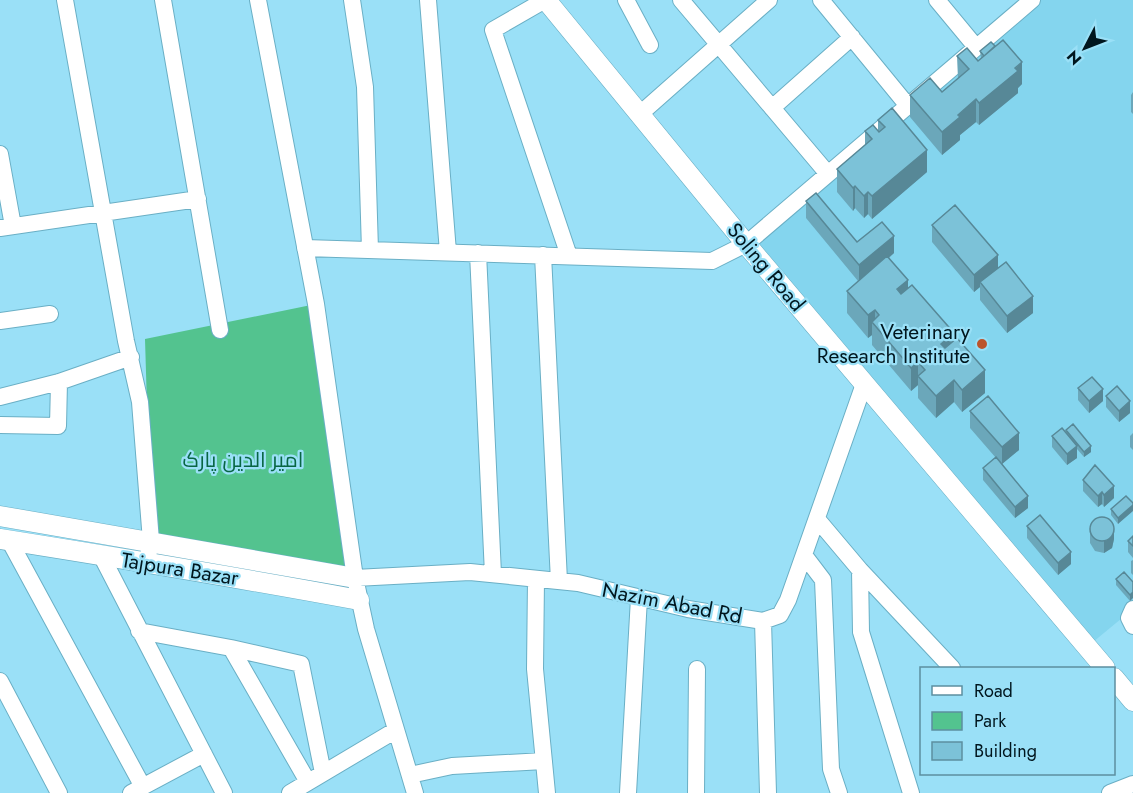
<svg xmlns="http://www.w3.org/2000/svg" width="1133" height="793" font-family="Jost,Cairo,sans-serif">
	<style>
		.built { fill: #84d5ee }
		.green { fill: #53c38f }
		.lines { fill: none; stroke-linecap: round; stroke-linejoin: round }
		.minor-casing { stroke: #6aafc5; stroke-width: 18 }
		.tertiary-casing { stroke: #6aafc5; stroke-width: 21 }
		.minor { stroke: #fff; stroke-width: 16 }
		.tertiary { stroke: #fff; stroke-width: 20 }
		.wall { fill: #6ba7ba }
		.shaded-wall { fill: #578897 }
		.building { fill: #7cc2d8; stroke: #578897; stroke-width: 1.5 }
		.poi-dot { fill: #bb542c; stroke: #9ae0f7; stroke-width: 2 }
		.labels { text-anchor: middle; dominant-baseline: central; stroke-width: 4.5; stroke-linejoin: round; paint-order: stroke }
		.street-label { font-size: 21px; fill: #00161e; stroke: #9ae0f7 }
		.poi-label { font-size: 21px; fill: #00161e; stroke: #9ae0f7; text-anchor: end }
		.park-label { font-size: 21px; fill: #086643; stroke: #9ae0f7 }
	</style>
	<rect width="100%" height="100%" fill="#9ae0f7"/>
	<path class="built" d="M1032 0H1133V609L1087 647 746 244Z"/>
	<path class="green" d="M316 304 355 578 151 541 145 339Z"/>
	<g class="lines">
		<g class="minor-casing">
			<path id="minor" d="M65 0 126 341 140 402 151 541 147 561
				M163 0 220 330
				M258 0 316 304 355 578 366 629 415 793
				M352 0 365 87 370 250
				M428 0 448 252
				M545 0 493 30 569 256
				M626 0 650 45
				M681 0 828 174
				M821 0 908 106
				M937 0 976 47
				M772 108 852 37
				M640 114 769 0
				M0 154 13 226
				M0 228 198 199
				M305 248 712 261 746 244 1032 0
				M478 253 493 574
				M543 255 559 581
				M0 321 50 314
				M0 397 59 382 131 357
				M0 425 58 426 59 382
				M817 519 860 570 861 632 911 793
				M9 540 143 787
				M804 555 823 580 831 769 839 793
				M102 557 224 793
				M860 570 952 668
				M355 578 470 572 578 583 688 609 763 621 780 615 788 600 864 384
				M536 579 535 669 547 793
				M1133 609 1129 618 1133 626
				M763 621 768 793
				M139 631 231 648 308 782
				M231 648 301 664 323 773
				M0 681 59 793
				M410 775 452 766 544 761
				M131 793 204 754
				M290 793 396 730
				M628 793 639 598
				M696 793 697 669
				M1110 793 1133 784"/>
		</g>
		<g class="tertiary-casing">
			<path id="tertiary" d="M546 0 746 244 1105 668
				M0 516 355 578
				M0 539C120 558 240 578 359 600
				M1114 678 1133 701"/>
		</g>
		<use href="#minor" class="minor"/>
		<use href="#tertiary" class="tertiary"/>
	</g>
	<path class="wall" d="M980 51 1022 84 1018 88V93L979 125 976 122 960 135V140L942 155 910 117V95L942 92 958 79 957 56 978 61 981 58Z
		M1133 92V114L1131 112V95Z
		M878 120 927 172 872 219 868 214 864 218 855 208 853 211 837 192V169L865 145V131H878Z
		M806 201 857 242 894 253 889 258 908 288 954 341 985 393 962 412 954 402 936 418 918 398V385L911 391 872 345V335L868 338 847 313V291L858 281 806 218Z
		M932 225 998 268 1033 313 1007 333 980 300V287L974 292 932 242Z
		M1078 388 1103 401 1089 413 1078 400Z
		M1106 396 1130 413 1119 422 1106 407Z
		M970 411 1019 450 1002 464 1028 508 1015 518 983 480V468L996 458 970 428Z
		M1066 430 1091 452 1084 457 1077 449V458L1067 465 1052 447V436L1066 432Z
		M1133 433V450L1130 447V436Z
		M1083 480 1114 498 1104 507 1102 504 1098 507 1083 491Z
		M1126 496 1118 524 1111 515V509Z
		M1027 526 1071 564 1058 575 1027 538Z
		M1090 532 1114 539 1112 548 1104 553 1095 551 1090 543Z
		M1133 536V558L1128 552V541Z
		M1133 560V575L1131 573V561Z
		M1116 579 1133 582 1130 601 1116 585Z"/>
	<path class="shaded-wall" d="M1022 62V84L1018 88V93L979 125V103Z
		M976 99V122L960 135V140L942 155V132L958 115Z
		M927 150V172L872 219V196Z
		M855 186V208L853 211V188Z
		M868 192V214L864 218V196Z
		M894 236V253L859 282V265Z
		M998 255V272L980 282V287L974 292V275Z
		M908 280V302L897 289Z
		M1033 296V313L1007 333V316Z
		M875 310V326L872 322V335L868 338V315Z
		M954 333V355L941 366V344Z
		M918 362V385L911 391V368Z
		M985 370V393L962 412V390Z
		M954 380V402L936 418V396Z
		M1103 389V401L1089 413V401Z
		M1130 401V413L1119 422V411Z
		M1019 433V450L1002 464V447Z
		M1077 446V458L1067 465V454Z
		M1091 446V452L1084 457V452Z
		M1114 486V498L1104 507V495Z
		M1102 492V504L1098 507V496Z
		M1028 496V508L1015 518V507Z
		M1133 505V511L1118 524V518Z
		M1114 527V539L1112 548 1104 553V541Z
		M1071 552V564L1058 575V563Z
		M1133 592V598L1130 601V595Z"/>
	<path class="building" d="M1003 40 1022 62 1015 68 1018 71 979 103 976 99 958 115 960 117 942 132 910 95 930 78 942 92 969 69 957 56 967 48 978 61Z
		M991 42 995 46 984 56 980 51Z
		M892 108 927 150 872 196 868 192 864 196 855 186 853 188 837 169 872 139 865 131 873 125 879 132 885 127 878 120Z
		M816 193 857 242 882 222 894 236 859 265 806 201Z
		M955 205 998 255 974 275 932 225Z
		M887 256 908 280 897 289 901 294 912 285 954 333 941 344 945 348 957 338 985 370 962 390 954 380 936 396 918 376 925 370 918 362 911 368 872 322 879 315 875 310 868 315 847 291Z
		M1006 262 1033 296 1007 316 980 282Z
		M1092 377 1103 389 1089 401 1078 388Z
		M1117 386 1130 401 1119 411 1106 396Z
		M988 396 1019 433 1002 447 970 411Z
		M1073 424 1091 446 1084 452 1066 430Z
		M1062 428 1077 446 1067 454 1052 436Z
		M996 457 1028 496 1015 507 983 468Z
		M1095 465 1114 486 1104 495 1102 492 1098 496 1083 480Z
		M1126 496 1133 503V505L1118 518 1111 509Z
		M1040 515 1071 552 1058 563 1027 526Z
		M1090 529a12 12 0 1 1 24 0a12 12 0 1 1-24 0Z
		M1133 536V546L1128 541Z
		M1124 572 1133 582V592L1130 595 1116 579Z"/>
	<circle class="poi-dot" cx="982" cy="344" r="6"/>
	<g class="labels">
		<g class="street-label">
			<text transform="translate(766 267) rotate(50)">Soling Road</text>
			<text transform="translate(180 569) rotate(9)">Tajpura Bazar</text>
			<text transform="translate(672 603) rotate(11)">Nazim Abad Rd</text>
		</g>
		<g class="poi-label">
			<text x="970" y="332">Veterinary<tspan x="970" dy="24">Research Institute</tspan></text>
		</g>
		<g class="park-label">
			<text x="243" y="460">امیر الدین پارک</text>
		</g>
	</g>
	<rect x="920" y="667" width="195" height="108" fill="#9ae0f7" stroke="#5c8fa0" stroke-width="1.5"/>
	<rect x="932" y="686" width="30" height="9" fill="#ffffff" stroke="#5c8fa0" stroke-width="1.5"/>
	<text x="974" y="697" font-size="18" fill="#00161e">Road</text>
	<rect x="932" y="712" width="30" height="18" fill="#53c38f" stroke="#5c8fa0" stroke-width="1.5"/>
	<text x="974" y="727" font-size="18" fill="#00161e">Park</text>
	<rect x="932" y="742" width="30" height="18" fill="#7cc2d8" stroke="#5c8fa0" stroke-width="1.5"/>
	<text x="974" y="757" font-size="18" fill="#00161e">Building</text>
	<g transform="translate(1085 48) rotate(228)" stroke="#9ae0f7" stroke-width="4.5" paint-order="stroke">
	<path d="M0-4.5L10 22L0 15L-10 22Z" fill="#00161e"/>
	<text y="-9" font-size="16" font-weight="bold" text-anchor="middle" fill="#00161e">N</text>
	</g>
</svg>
